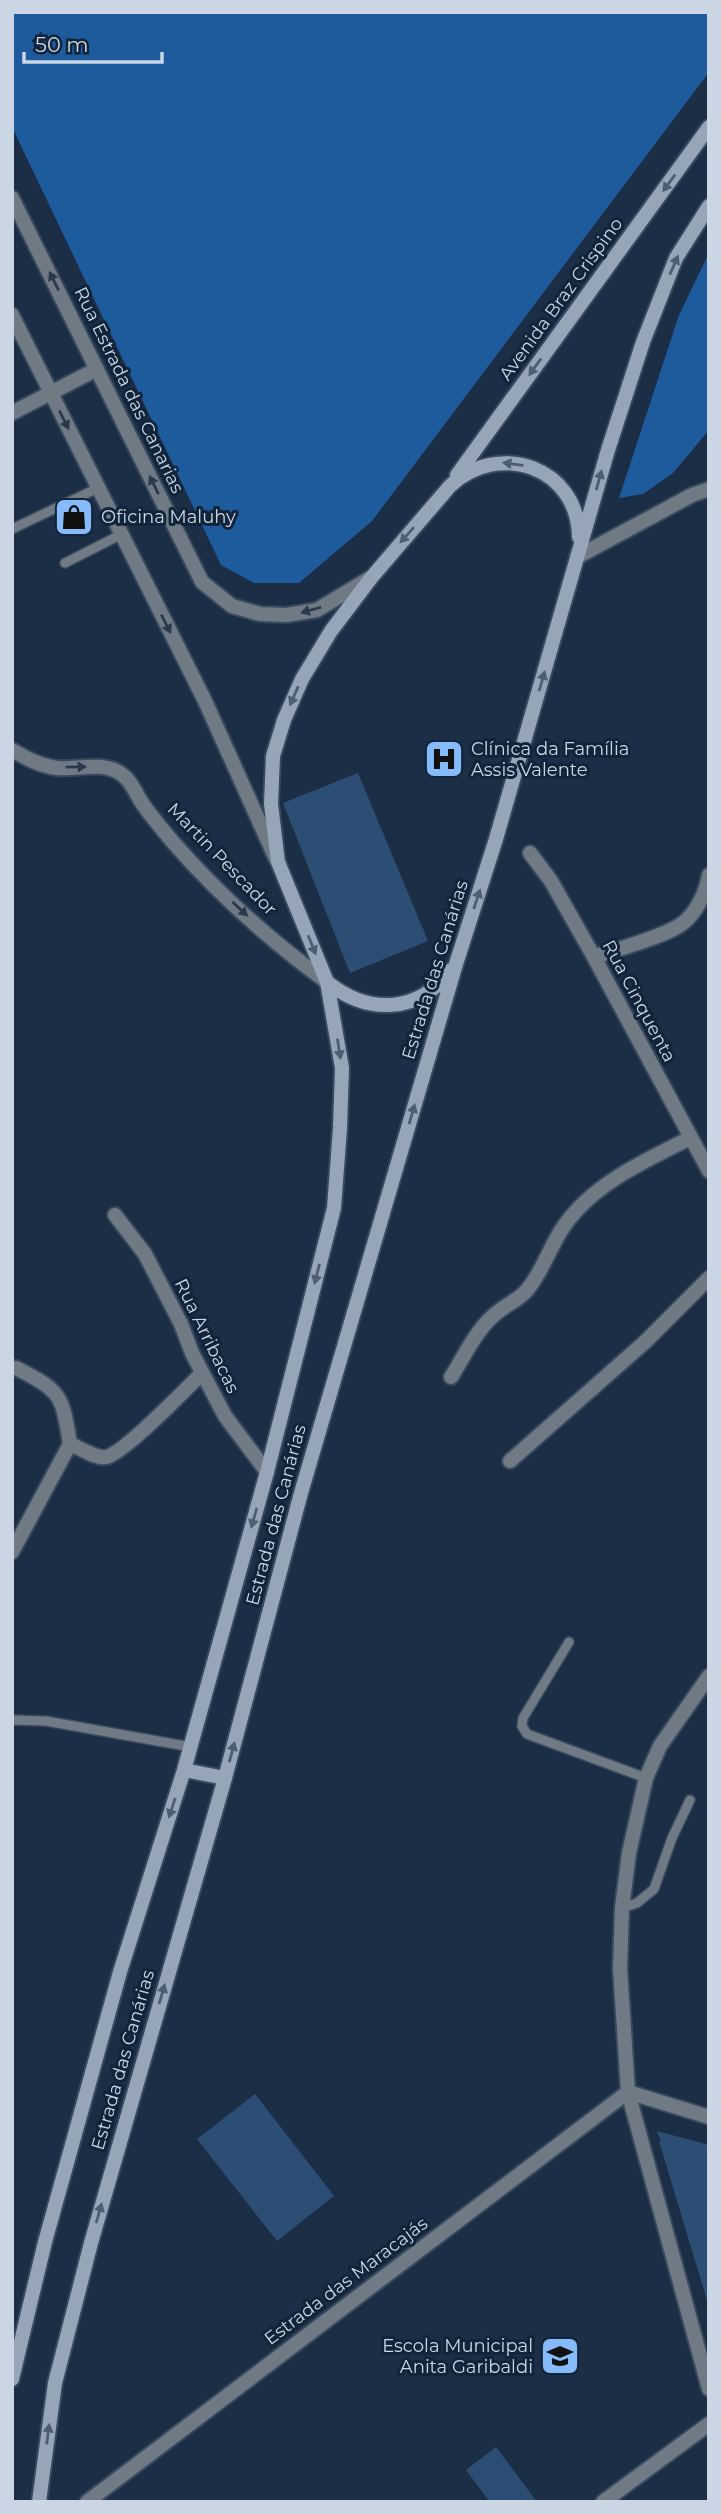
<svg xmlns="http://www.w3.org/2000/svg" width="721" height="2514" font-family="Montserrat,sans-serif">
	<style>
		.green { fill: #2c4e75 }
		.forest { fill: #1d5b9d }
		.lines { fill: none; stroke-linecap: round; stroke-linejoin: round }
		.service-casing { stroke: #38495e; stroke-width: 12 }
		.minor-casing { stroke: #38495e; stroke-width: 18 }
		.secondary-casing { stroke: #38495e; stroke-width: 18 }
		.service { stroke: #707a85; stroke-width: 9 }
		.minor { stroke: #707a85; stroke-width: 14 }
		.secondary { stroke: #96a5b8; stroke-width: 14 }
		.oneway { fill: #4d5e73 }
		.oneway2 { fill: #2a3a4d }
		.labels { text-anchor: middle; dominant-baseline: central; stroke-width: 6; stroke-linejoin: round; paint-order: stroke }
		.street-label { font-size: 18px; fill: #cad6e4; stroke: #12243a }
		.poi-label { font-size: 18px; fill: #cad6e4; stroke: #12243a; text-anchor: start }
	</style>
	<rect width="100%" height="100%" fill="#1c2e45"/>
	<path class="green" d="M358 773 428 941 350 973 283 803Z
		M255 2094 334 2196 277 2241 197 2139Z
		M657 2131 709 2145V2307L659 2141 661 2142Z
		M496 2447 537 2502H490L466 2470Z"/>
	<path class="forest" d="M12 12H709V72L372 521 299 583H254L221 565 12 127Z
		M709 253V430L673 473 643 494 619 498 679 315Z"/>
	<g class="lines">
		<g class="service-casing">
			<path id="service" d="M12 529 98 488
				M65 563 122 534
				M569 1642 523 1718 522 1726 527 1734 646 1778
				M12 1720 46 1721 191 1747
				M622 1908 637 1903 654 1889 672 1838 690 1800"/>
		</g>
		<g class="minor-casing">
			<path id="minor" d="M12 198 202 582 232 606 260 614 286 615 317 610 370 578
				M12 315 205 701 276 859
				M12 413 97 369
				M577 557 692 495 709 489
				M12 750C26 758 40 766 57 768 77 770 101 761 120 773 131 780 135 792 142 803 151 816 162 829 172 841 217 893 271 941 327 982
				M530 853 551 881 594 957 709 1171
				M594 957C615 950 667 936 683 923 697 912 706 892 709 875
				M115 1215 145 1254 181 1324 192 1353 225 1416 267 1472
				M16 1368C61 1391 62 1394 70 1444
				M451 1377C464 1357 475 1332 493 1316 503 1306 518 1301 527 1290 543 1271 550 1246 564 1226 594 1183 645 1161 690 1138
				M510 1461 645 1342 709 1278
				M12 1552 70 1444C79 1447 96 1459 106 1457 123 1454 187 1388 202 1373
				M709 1676 660 1746 646 1778 629 1853 622 1908 620 1968 628 2092 709 2389
				M628 2092 709 2117
				M87 2502 628 2092
				M603 2502 709 2424"/>
		</g>
		<g class="secondary-casing">
			<path id="secondary" d="M457 475 709 127
				M327 982C368 1015 418 1014 451 970
				M184 1770 225 1778
				M12 2379 45 2242 120 1972 184 1770 267 1472 334 1208 340 1128 342 1068 327 982 278 862 271 804 273 756 284 720 302 679 331 631 371 578 450 486C499 440 578 467 579 537
				M39 2502 55 2383 91 2243 225 1778 301 1493 456 964 496 839 608 450 643 342 676 258 709 206"/>
		</g>
		<use href="#service" class="service"/>
		<use href="#minor" class="minor"/>
		<use href="#secondary" class="secondary"/>
	</g>
	<defs><path id="oneway-solid" d="M-6-.8H1V-3.2L6.5 0L1 3.2V.8H-6Z" transform="scale(1.75)"/></defs>
	<g class="oneway">
		<use href="#oneway-solid" transform="translate(669 183) rotate(126)"/>
		<use href="#oneway-solid" transform="translate(674 265) rotate(-66)"/>
		<use href="#oneway-solid" transform="translate(535 367) rotate(126)"/>
		<use href="#oneway-solid" transform="translate(513 464) rotate(-173)"/>
		<use href="#oneway-solid" transform="translate(599 480) rotate(-74)"/>
		<use href="#oneway-solid" transform="translate(407 535) rotate(131)"/>
		<use href="#oneway-solid" transform="translate(542 681) rotate(-74)"/>
		<use href="#oneway-solid" transform="translate(294 696) rotate(114)"/>
		<use href="#oneway-solid" transform="translate(477 899) rotate(-72)"/>
		<use href="#oneway-solid" transform="translate(312 945) rotate(68)"/>
		<use href="#oneway-solid" transform="translate(339 1049) rotate(81)"/>
		<use href="#oneway-solid" transform="translate(412 1114) rotate(-74)"/>
		<use href="#oneway-solid" transform="translate(317 1274) rotate(104)"/>
		<use href="#oneway-solid" transform="translate(254 1518) rotate(106)"/>
		<use href="#oneway-solid" transform="translate(232 1752) rotate(-75)"/>
		<use href="#oneway-solid" transform="translate(172 1808) rotate(108)"/>
		<use href="#oneway-solid" transform="translate(162 1994) rotate(-74)"/>
		<use href="#oneway-solid" transform="translate(99 2213) rotate(-74)"/>
		<use href="#oneway-solid" transform="translate(48 2434) rotate(-83)"/>
	</g>
	<g class="oneway2">
		<use href="#oneway-solid" transform="translate(54 281) rotate(-116)"/>
		<use href="#oneway-solid" transform="translate(64 420) rotate(63)"/>
		<use href="#oneway-solid" transform="translate(154 485) rotate(-116)"/>
		<use href="#oneway-solid" transform="translate(311 610) rotate(164)"/>
		<use href="#oneway-solid" transform="translate(166 624) rotate(63)"/>
		<use href="#oneway-solid" transform="translate(76 767) rotate(-1)"/>
		<use href="#oneway-solid" transform="translate(240 909) rotate(43)"/>
	</g>
	<defs>
		<g id="shop-square" transform="scale(2.0125)"><rect x="-9" y="-9" width="18" height="18" rx="4" fill="#86bbfb" stroke="#12243a"/><path d="M-5-2.5h2.3a2.7 3.5 0 0 1 5.4 0H5L5.5 6h-11ZM-1.5-2.5h3a1.5 2.3 0 0 0-3 0Z" fill="#111"/></g>
		<g id="hospital-square" transform="scale(2.0125)"><rect x="-9" y="-9" width="18" height="18" rx="4" fill="#86bbfb" stroke="#12243a"/><path d="M-5-5h3v3.5h4V-5h3V5h-3V1.5h-4V5h-3Z" fill="#111"/></g>
		<g id="school-square" transform="scale(2.0125)"><rect x="-9" y="-9" width="18" height="18" rx="4" fill="#86bbfb" stroke="#12243a"/><path d="M0-5L7-2L0 1L-7-2ZM-4 1L0 2.5L4 1V4Q0 6-4 4Z" fill="#111"/></g>
	</defs>
	<g fill-rule="evenodd">
		<use href="#shop-square" x="74" y="517"/>
		<use href="#hospital-square" x="444" y="759"/>
		<use href="#school-square" x="560" y="2356"/>
	</g>
	<g class="labels">
		<g class="street-label">
			<text transform="translate(561 299) rotate(-54)">Avenida Braz Crispino</text>
			<text transform="translate(129 390) rotate(64)">Rua Estrada das Canarias</text>
			<text transform="translate(222 859) rotate(46)">Martin Pescador</text>
			<text transform="translate(435 970) rotate(-73)">Estrada das Canárias</text>
			<text transform="translate(639 1001) rotate(62)">Rua Cinquenta</text>
			<text transform="translate(207 1336) rotate(64)">Rua Arribacas</text>
			<text transform="translate(276 1515) rotate(-75)">Estrada das Canárias</text>
			<text transform="translate(123 2060) rotate(-74)">Estrada das Canárias</text>
			<text transform="translate(346 2281) rotate(-37)">Estrada das Maracajás</text>
		</g>
		<g class="poi-label">
			<text x="101" y="517">Oficina Maluhy</text>
			<text x="471" y="749">Clínica da Família<tspan x="471" dy="21">Assis Valente</tspan></text>
			<text x="533" y="2346" text-anchor="end">Escola Municipal<tspan x="533" dy="21">Anita Garibaldi</tspan></text>
		</g>
	</g>
	<rect width="721" height="2514" fill="none" stroke="#cad6e4" stroke-width="28"/>
	<path d="M24 52v10h138v-10" fill="none" stroke="#cad6e4" stroke-width="3.5"/>
	<text x="35" y="52" font-size="21" fill="#cad6e4" stroke="#12243a" stroke-width="5" paint-order="stroke">50 m</text>
</svg>
